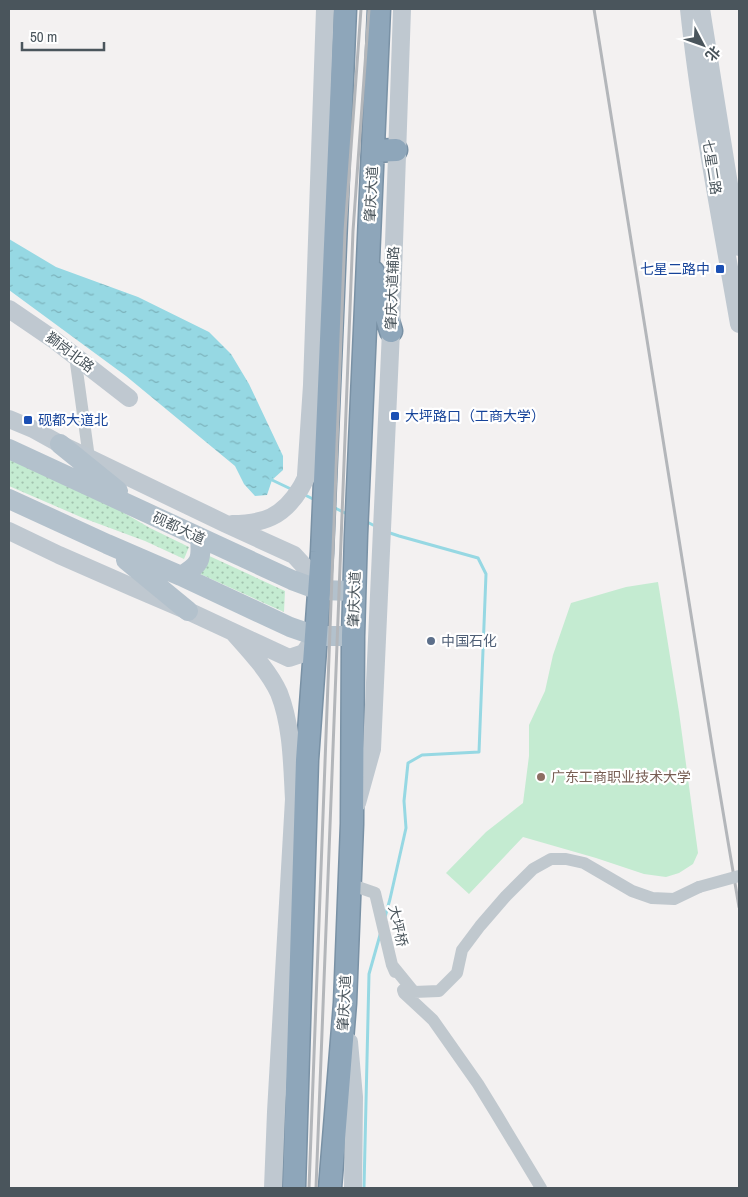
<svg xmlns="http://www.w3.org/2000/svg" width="748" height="1197" font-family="'Archivo Narrow','Noto Sans SC',sans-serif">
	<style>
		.grass { fill: url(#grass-dots) }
		.pitch { fill: #c4ebd1 }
		.water { fill: url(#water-ripples) }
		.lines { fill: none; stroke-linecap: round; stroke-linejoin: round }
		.stream { stroke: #96d8e3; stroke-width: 3 }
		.highway-casing { stroke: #7991a5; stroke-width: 25 }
		.street { stroke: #c0c8ce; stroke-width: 12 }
		.secondary { stroke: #bfc8d0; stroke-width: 18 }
		.primary { stroke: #b3c1cc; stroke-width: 20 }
		.highway { stroke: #8ea6ba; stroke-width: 22 }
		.rail { stroke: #b3b6ba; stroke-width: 3 }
		.street-bridge { stroke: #c0c8ce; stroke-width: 12 }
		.transit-dot { fill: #1a4fb4; stroke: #fff; stroke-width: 2 }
		.service-dot { fill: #5c6f8a; stroke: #fff; stroke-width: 2 }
		.education-dot { fill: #8d6e63; stroke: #fff; stroke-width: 2 }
		.labels { text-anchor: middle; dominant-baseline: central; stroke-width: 4.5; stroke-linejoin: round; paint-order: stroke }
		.street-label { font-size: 14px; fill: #4a555c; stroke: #fff }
		.transit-label { font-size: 14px; fill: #164399; stroke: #fff; text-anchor: start }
		.service-label { font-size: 14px; fill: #4e5e75; stroke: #fff; text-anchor: start }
		.education-label { font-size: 14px; fill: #785e54; stroke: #fff; text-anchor: start }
	</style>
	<defs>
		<pattern id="grass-dots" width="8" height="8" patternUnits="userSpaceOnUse" patternTransform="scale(1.25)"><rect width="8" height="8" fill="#c4ebd1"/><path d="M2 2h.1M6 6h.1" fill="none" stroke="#a1c1ad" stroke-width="1.8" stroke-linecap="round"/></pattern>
		<pattern id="water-ripples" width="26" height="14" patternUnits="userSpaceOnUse" patternTransform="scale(1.25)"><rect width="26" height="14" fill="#96d8e3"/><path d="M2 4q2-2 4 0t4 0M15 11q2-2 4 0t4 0" fill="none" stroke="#7cb2bb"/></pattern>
	</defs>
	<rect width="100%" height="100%" fill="#f3f1f1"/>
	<path class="grass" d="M9 458 93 495 150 528 189 547 184 559 145 541 83 518 9 486Z
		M205 554 285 591 284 612 198 573Z"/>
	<path class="pitch" d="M658 582 679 712 698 853 693 864 679 873 666 877 644 874 596 858 523 837 469 894 446 873 486 832 523 803 529 756V725L545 691 553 655 571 603 626 587Z"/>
	<path class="water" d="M9 239 56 267 138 297 209 332 231 354 249 384 283 456V470L272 480 267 495 255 496 244 484 235 466 126 376 9 290Z"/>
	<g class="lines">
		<path class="stream" d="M270 477 272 480 293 490
			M303 494 315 500
			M333 507 347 514
			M365 521 377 527
			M385 917 390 899 406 828 404 801 408 763 422 755 479 752 486 574 478 558 399 536 387 532
			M364 1188 369 974 380 935"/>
		<g class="highway-casing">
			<path id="highway" d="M373 151 396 150
				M373 272 391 331
				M294 1188 307 760 322 552 345 9
				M330 1188 345 1003 352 824 353 636 356 535 379 9"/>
		</g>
		<path class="street" d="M75 356 89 458
			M349 884 375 893 392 965 395 972
			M392 965 414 992 439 991 457 973 462 950 480 926 506 896 533 869 551 859H566L584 863 632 891 652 898 674 899 699 887
			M403 990 404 993 433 1020 478 1084 497 1115 541 1188"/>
		<path class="secondary" d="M689 9C700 114 721 220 739 324
			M701 9 739 247
			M9 309 53 339 129 398
			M9 419 33 429 60 444 226 524 294 555 305 567 319 590
			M306 475 312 385 325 9
			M232 524C263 524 283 517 300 489 305 481 308 472 313 464
			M9 531 59 555 132 587 188 611 289 658 304 653 316 636
			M233 632C249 650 269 671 279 693 292 726 292 764 294 799L276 1112 273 1188
			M357 803 372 749 391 331 402 9
			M349 1042 354 1097 353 1188"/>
		<path class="primary" d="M60 444 118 491
			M9 449 292 580 319 590 354 591
			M9 499 107 544 181 576 290 627 316 636H353
			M126 560 188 611
			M181 576C200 565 202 560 200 538"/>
		<use href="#highway" class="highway"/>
		<path class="rail" d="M594 9 714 758 739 907
			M309 1188 345 231 361 9
			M316 1188 353 231 369 9"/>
		<path class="street-bridge" d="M699 887 739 876"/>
	</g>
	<g class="transit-dot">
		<rect x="715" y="264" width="10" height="10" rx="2.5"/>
		<rect x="390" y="411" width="10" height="10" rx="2.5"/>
		<rect x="23" y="415" width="10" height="10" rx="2.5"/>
	</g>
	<circle class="service-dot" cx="431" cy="641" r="5"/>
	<circle class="education-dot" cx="541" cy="777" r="5"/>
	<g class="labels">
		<g class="street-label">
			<text transform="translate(712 167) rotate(81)">七星二路</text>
			<text transform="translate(371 194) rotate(-87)">肇庆大道</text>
			<text transform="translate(392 288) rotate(-88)">肇庆大道辅路</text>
			<text transform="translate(70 352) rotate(37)">獅岗北路</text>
			<text transform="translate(179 528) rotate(25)">砚都大道</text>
			<text transform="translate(354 599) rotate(-88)">肇庆大道</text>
			<text transform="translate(398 926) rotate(77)">大坪桥</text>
			<text transform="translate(344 1003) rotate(-87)">肇庆大道</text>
		</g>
		<g class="transit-label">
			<text x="710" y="269" text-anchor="end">七星二路中</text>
			<text x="405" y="416">大坪路口（工商大学）</text>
			<text x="38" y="420">砚都大道北</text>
		</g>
		<g class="service-label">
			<text x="441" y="641">中国石化</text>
		</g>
		<g class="education-label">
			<text x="551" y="777">广东工商职业技术大学</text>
		</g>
	</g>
	<rect width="748" height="1197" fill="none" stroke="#4a555c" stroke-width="20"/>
	<g transform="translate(703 45) rotate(131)" stroke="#ffffff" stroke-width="4" paint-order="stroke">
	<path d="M0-4L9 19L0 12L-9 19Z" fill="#4a555c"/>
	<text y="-8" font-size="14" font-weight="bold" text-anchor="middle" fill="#4a555c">北</text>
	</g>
	<path d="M22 42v8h82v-8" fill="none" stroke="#4a555c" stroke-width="2.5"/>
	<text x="30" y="42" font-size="15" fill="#4a555c" stroke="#ffffff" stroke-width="4" paint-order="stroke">50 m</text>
</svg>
